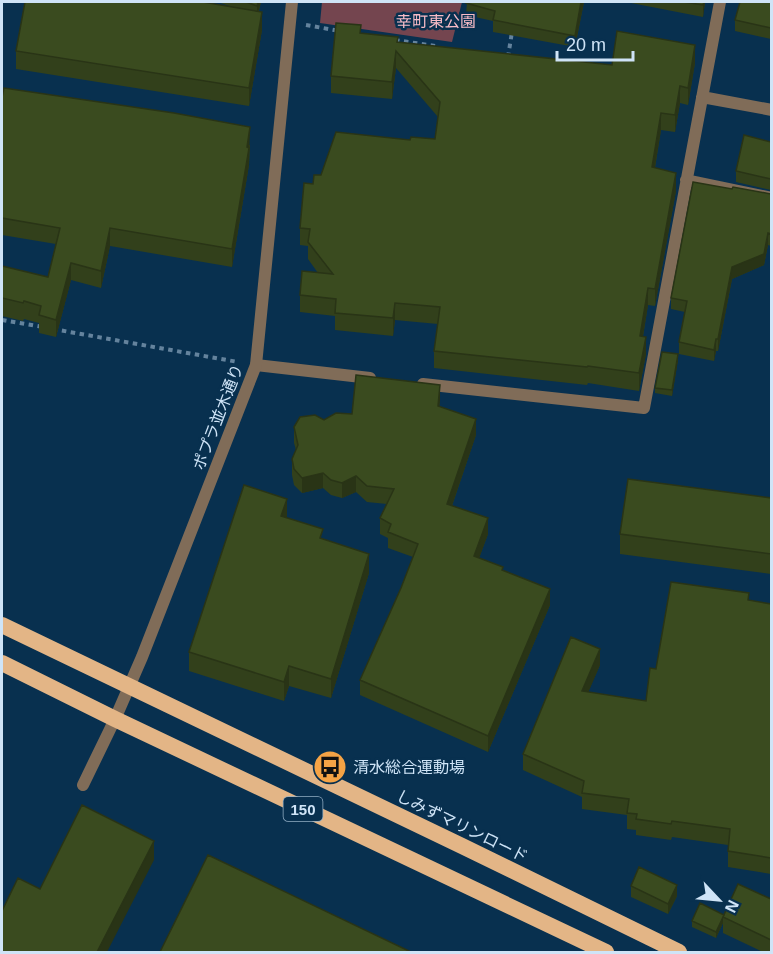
<svg xmlns="http://www.w3.org/2000/svg" width="773" height="954" font-family="Arial,'Noto Sans JP',sans-serif">
	<style>
		.green { fill: #74454f }
		.lines { fill: none; stroke-linecap: round; stroke-linejoin: round }
		.path { stroke: #64839d; stroke-width: 4; stroke-dasharray: 4.5 4.5; stroke-linecap: butt }
		.service { stroke: #806c58; stroke-width: 12 }
		.minor { stroke: #806c58; stroke-width: 12 }
		.tertiary { stroke: #806c58; stroke-width: 12 }
		.trunk { stroke: #e3b586; stroke-width: 16 }
		.wall { fill: #32401b }
		.shaded-wall { fill: #293416 }
		.building { fill: #3a4b1f; stroke: #293416; stroke-width: 1.5 }
		.labels { text-anchor: middle; dominant-baseline: central; stroke-width: 5; stroke-linejoin: round; paint-order: stroke }
		.shield { fill: #08304f; stroke: #93aec5; stroke-width: 1.5 }
		.shield-label { font-size: 15px; font-weight: bold; fill: #cfe4f7 }
		.park-label { font-size: 16px; fill: #f7bbc6; stroke: #08304f }
		.street-label { font-size: 16px; fill: #cfe4f7; stroke: #08304f }
		.poi-label { font-size: 16px; fill: #cfe4f7; stroke: #08304f; text-anchor: start }
	</style>
	<rect width="100%" height="100%" fill="#08304f"/>
	<path class="green" d="M322 2H462L452 42 320 23Z"/>
	<g class="lines">
		<path class="path" d="M306 25 340 31
			M395 40 435 46
			M508 57 512 32
			M2 320 43 327
			M53 329 238 362"/>
		<path class="service" d="M83 785 115 719"/>
		<path class="minor" d="M702 97 772 110
			M686 180 772 198
			M256 365 370 378
			M423 384 644 408 720 2"/>
		<path class="tertiary" d="M115 719 142 657 256 365 292 2"/>
		<path class="trunk" d="M2 625 462 846 679 952
			M2 663 115 719 606 952"/>
	</g>
	<path class="wall" d="M218 2H261L259 11 262 30 249 106 16 69V51L232 7Z
		M467 2H584L575 47 493 32V21L466 15Z
		M626 2H705L703 17Z
		M771 2V39L735 31V20Z
		M361 33 398 42 612 65 695 63 688 105 680 103 675 132 661 130 655 168 676 191 655 306 648 305 643 337 646 354 639 391 588 383 587 385 434 368V351L438 324 395 320 393 336 335 330V316L300 312V295L318 273 308 259V246L300 245V228L313 184 321 175 410 140 435 139 438 117 396 68 392 99 331 93V76Z
		M2 97 250 145 249 165 232 267 110 246 101 288 71 280 56 337 39 333V323L24 319 23 321 2 316V266L48 277 56 244 2 235Z
		M771 142V190L736 182V171Z
		M732 189 771 194V246L768 245 764 265 732 279 718 351H716L714 361 679 354V342L685 312 671 309V298Z
		M678 360 672 396 655 393V388Z
		M440 400 439 407 476 435 452 506 488 534 479 558 503 570 550 605 488 752 360 695V680L401 588 413 557 388 548V538L380 534V518L387 504 367 502 356 492 342 498 331 495 323 488 302 493 294 485 292 475V459L296 450 294 443V427L352 414Z
		M771 498V574L620 554V534Z
		M287 518 323 539 369 573 331 698 289 686 284 701 189 671V652Z
		M749 601 771 604V874L728 867V845L672 837 671 840 636 835V830L627 829V815L582 809V797L523 770V754L600 665 588 692 646 701 656 669Z
		M631 886 677 896 668 914 631 897Z
		M771 899V952H763L723 933V923L716 938 692 927V921L724 915Z"/>
	<path class="shaded-wall" d="M258 2H261L257 16V6Z
		M581 2H584L575 47V36Z
		M704 2H705L703 17V5Z
		M262 12V30L249 106V88Z
		M695 45V63L688 105V88Z
		M396 51V68L392 99V82Z
		M680 86V103L675 132V115Z
		M661 113V130L652 185V167Z
		M250 127 249 165 232 267V249Z
		M676 173V191L655 306V289Z
		M110 228V246L101 288V271Z
		M768 233V245L764 265 732 279 718 351V339L732 267Z
		M71 263V280L56 337V320Z
		M648 288V305L640 354V336Z
		M395 303V320L393 336V318Z
		M646 337V354L639 391V373Z
		M716 339V351L714 361V350Z
		M678 354V360L672 396V390Z
		M440 385V400L438 422V406Z
		M476 419V435L447 520V504Z
		M323 473V488L302 493V478Z
		M356 476V492L342 498V483Z
		M287 499V518L281 516Z
		M488 518V534L474 572V556Z
		M369 554V573L331 698V679Z
		M550 589V605L488 752V736Z
		M600 649V665L582 707V691Z
		M289 666V686L284 701V682Z
		M154 841V860L107 952H97Z
		M677 885V896L668 914V904Z
		M723 918V923L716 938V932Z"/>
	<path class="building" d="M25 2H203L262 12 249 88 16 51Z
		M246 2H258L257 6Z
		M467 2H581L575 36 493 20 495 11 466 3Z
		M684 2H704L703 5Z
		M740 2H771V28L735 20Z
		M336 23 361 25 360 33 398 37 397 42 612 65 617 31 695 45 688 88 680 86 675 115 661 113 652 167 676 173 655 289 648 288 640 336 646 337 639 373 588 366 587 367 434 351 440 307 395 303 393 318 335 313 336 299 300 295 302 271 333 274 308 242 310 229 300 228 304 183 313 184 314 175H321L336 132 410 140 411 137 435 139 440 102 396 51 392 82 331 76Z
		M4 88 174 113 250 127 247 147 249 148 232 249 110 228 101 271 71 263 56 320 39 315 41 306 24 301 23 303 2 298V266L48 277 60 228 2 218V97Z
		M744 135 771 142V179L736 171Z
		M693 182 732 189 733 187 771 194V234L768 233 764 254 732 267 718 339H716L714 350 679 342 687 301 671 298Z
		M662 352 678 354 672 390 655 388Z
		M356 375 440 385 438 406 476 419 447 504 488 518 474 556 503 567 502 570 550 589 488 736 360 680 401 588 418 544 388 532 391 524 380 518 394 489 367 486 356 476 342 483 331 480 323 473 302 478 294 469 292 459 298 445 294 427 300 417 315 415 324 420 336 413 352 414Z
		M628 479 771 498V554L620 534Z
		M244 485 287 499 281 516 323 529 320 538 369 554 331 679 289 666 284 682 189 652Z
		M671 582 749 593 748 600 771 604V858L728 851 730 829 672 821 671 824 636 819 637 814 627 813 629 799 582 793 584 781 523 754 571 637 600 649 582 691 646 701 650 668 656 669Z
		M82 805 154 841 97 952H2V911L18 878 40 889Z
		M208 855 411 952H160Z
		M639 867 677 885 668 904 631 886Z
		M738 884 771 899V940L723 917Z
		M700 903 724 915 716 932 692 921Z"/>
	<defs>
		<g id="bus-disc" transform="scale(1.725)"><circle r="9.5" fill="#f5a345" stroke="#08304f"/><path d="M-5-6H5V4H4V6H2V4H-2V6H-4V4H-5ZM-3.5-4V0h7V-4ZM-3.5 1.2v1.5H-2V1.2ZM2 1.2v1.5H3.5V1.2Z" fill="#111"/></g>
	</defs>
	<g fill-rule="evenodd">
		<use href="#bus-disc" x="330" y="767"/>
	</g>
	<g class="labels">
		<rect class="shield" x="283.5" y="797" width="39" height="24" rx="4.5"/>
		<g class="shield-label">
			<text x="303" y="809">150</text>
		</g>
		<g class="park-label">
			<text x="436" y="21">幸町東公園</text>
		</g>
		<g class="street-label">
			<text transform="translate(218 417) rotate(-69)">ポプラ並木通り</text>
			<text transform="translate(462 826) rotate(26)">しみずマリンロード</text>
		</g>
		<g class="poi-label">
			<text x="353" y="767">清水総合運動場</text>
		</g>
	</g>
	<rect width="773" height="954" fill="none" stroke="#cfe4f7" stroke-width="6"/>
	<g transform="translate(719 900) rotate(116)" stroke="#08304f" stroke-width="4.5" paint-order="stroke">
	<path d="M0-4.5L10 22L0 15L-10 22Z" fill="#cfe4f7"/>
	<text y="-9" font-size="16" font-weight="bold" text-anchor="middle" fill="#cfe4f7">N</text>
	</g>
	<path d="M557 51v9h76v-9" fill="none" stroke="#cfe4f7" stroke-width="3"/>
	<text x="566" y="51" font-size="18" fill="#cfe4f7" stroke="#08304f" stroke-width="4.5" paint-order="stroke">20 m</text>
</svg>
